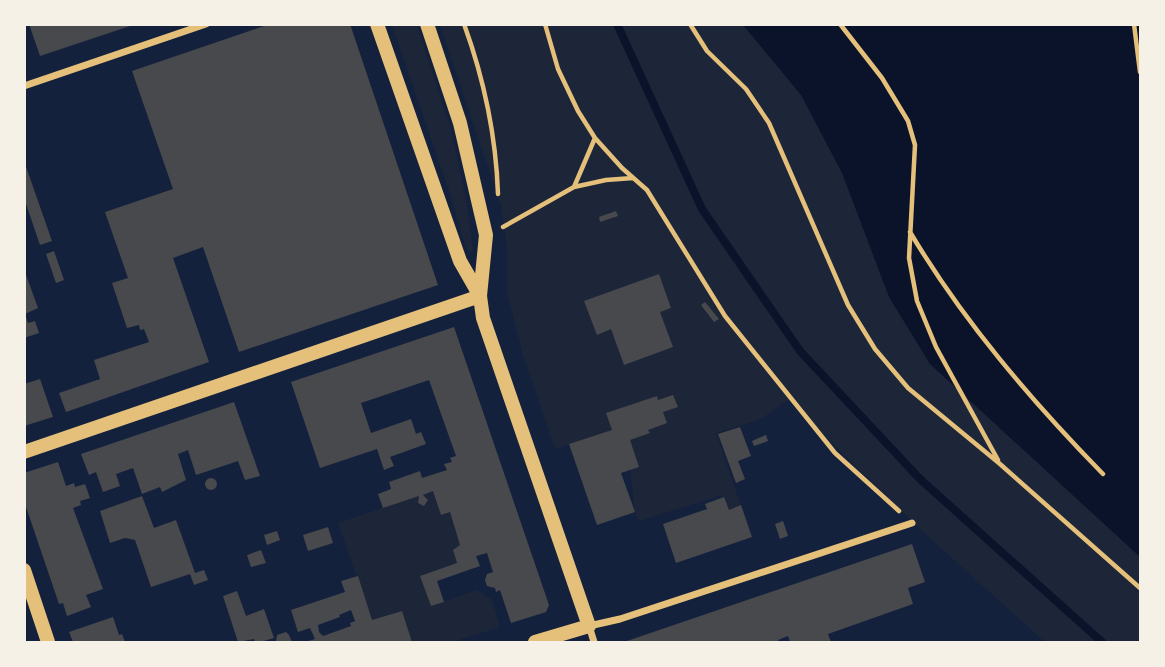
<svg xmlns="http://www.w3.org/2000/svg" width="1165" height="667" font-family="Jost,sans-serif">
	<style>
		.green { fill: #1d2539 }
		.water { fill: #0b132b }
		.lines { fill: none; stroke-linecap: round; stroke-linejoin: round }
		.stream { stroke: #0b132b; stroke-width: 8 }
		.building { fill: #48494c; fill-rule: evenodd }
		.path { stroke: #e5c07b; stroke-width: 4.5 }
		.minor { stroke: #e5c07b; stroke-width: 7 }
		.secondary { stroke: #e5c07b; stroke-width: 14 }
	</style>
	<rect width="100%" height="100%" fill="#14213d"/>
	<path class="green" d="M392 25H417L452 133 466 198 473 249 471 252 466 248 449 191Z
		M440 25H1140V642H1045L923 532 788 400 761 419 716 433 741 506 729 510 722 495 639 521 635 512 625 426 555 449 523 355 507 292V249L501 206Z
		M433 491 441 514 450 512 460 545 453 550 457 563 421 576 431 606 477 590 492 600 500 627 453 642H412L402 611 372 620 338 523Z"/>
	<path class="water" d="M743 25H1140V557L930 364 889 297 842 173 801 95Z"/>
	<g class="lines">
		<path class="stream" d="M617 24 702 209 800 351 920 479 1102 642"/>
	</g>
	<path class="building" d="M29 24H133V25L40 56Z
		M270 24H350L438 285 239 352 203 247 173 258 209 362 66 412 59 393 100 379 94 360 149 342 144 329 140 330 139 325 127 328 112 283 128 278 105 212 173 189 132 71Z
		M24 161 52 241 40 245 24 198Z
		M616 211 618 216 600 222 599 217Z
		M54 251 64 280 56 283 46 254Z
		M25 272 38 308 25 314 28 323 35 321 39 333 24 338Z
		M659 274 671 308 660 312 673 347 624 365 611 329 597 335 584 301Z
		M705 302 719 319 714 322 701 305Z
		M454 327 549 605 546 612 511 623 500 590 496 592 495 588 487 586 485 580 487 574 493 572 487 553 476 556 480 566 437 581 444 602 431 606 420 576 457 563 453 550 460 545 450 512 441 515 433 491 423 495 428 500 424 506 418 503 419 496 383 508 378 494 391 489 389 482 420 471 422 478 447 470 444 464 452 462 450 458 456 456 429 380 361 403 371 433 411 419 416 434 421 432 426 444 390 457 394 466 384 470 377 449 320 468 291 382Z
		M40 379 53 417 24 426V384Z
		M673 395 678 407 663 412 667 423 648 430 650 433 630 440 639 467 621 473 635 512 597 525 569 444 612 430 606 413 657 396 658 400Z
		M234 402 260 476 245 480 238 461 196 475 188 450 178 454 186 480 162 492 160 487 142 494 133 468 116 474 120 486 103 492 96 472 89 475 81 454Z
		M740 427 751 456 738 461 745 479 736 483 718 434Z
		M766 435 768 441 754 446 752 441Z
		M58 462 66 486 74 483 75 487 85 484 90 498 80 501 81 505 73 508 103 589 86 595 91 607 67 616 63 603 59 604 24 501V473Z
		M205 484a6 6 0 1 1 12 0a6 6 0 1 1-12 0Z
		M142 496 154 528 176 520 195 573 204 570 208 580 194 585 190 574 151 587 135 540 125 538 110 543 100 511Z
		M724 497 729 510 741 505 752 537 676 563 663 524 707 509 705 504Z
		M783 521 788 536 780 539 775 524Z
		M328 527 333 543 308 551 303 535Z
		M277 531 280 540 267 545 264 535Z
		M912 544 925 582 908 588 913 604 828 634 831 642H790L788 636 778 640 779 642H624Z
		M261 550 266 563 251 567 247 555Z
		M358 576 372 620 402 611 412 642H305L315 639 310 628 298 632 291 610 345 592 341 581ZM351 610 355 621 350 623 351 626 323 636 319 632 318 625 340 617 339 615Z
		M237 591 246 616 264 609 274 638 260 642H255L254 639 238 642 223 596Z
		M113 617 119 635 122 634 125 642H73L69 632Z
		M286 632 289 635 292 642H276L277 635Z"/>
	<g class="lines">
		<path class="path" d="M464 24C484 79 496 136 498 194
			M545 24 558 69 578 111 595 138 622 168 647 190 725 316 835 453 899 511
			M690 24 707 51 746 89 769 123 848 305 875 349 908 388 1000 464 1140 588
			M840 24 882 78 908 121 915 145 909 258 917 301 936 347 998 460
			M1134 24 1140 72
			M574 187 606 180 633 178
			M503 227 574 187 595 138
			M910 232C963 321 1031 400 1103 474"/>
		<path class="minor" d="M24 86 206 24
			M594 642 589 626 620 619 912 523"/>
		<path class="secondary" d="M377 24 460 261 480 296
			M427 24 460 123 486 235 480 296 483 318 589 626 535 642
			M24 452 480 296
			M24 570 48 642"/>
	</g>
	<rect width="1165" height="667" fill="none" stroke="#f6f1e7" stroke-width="52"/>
</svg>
